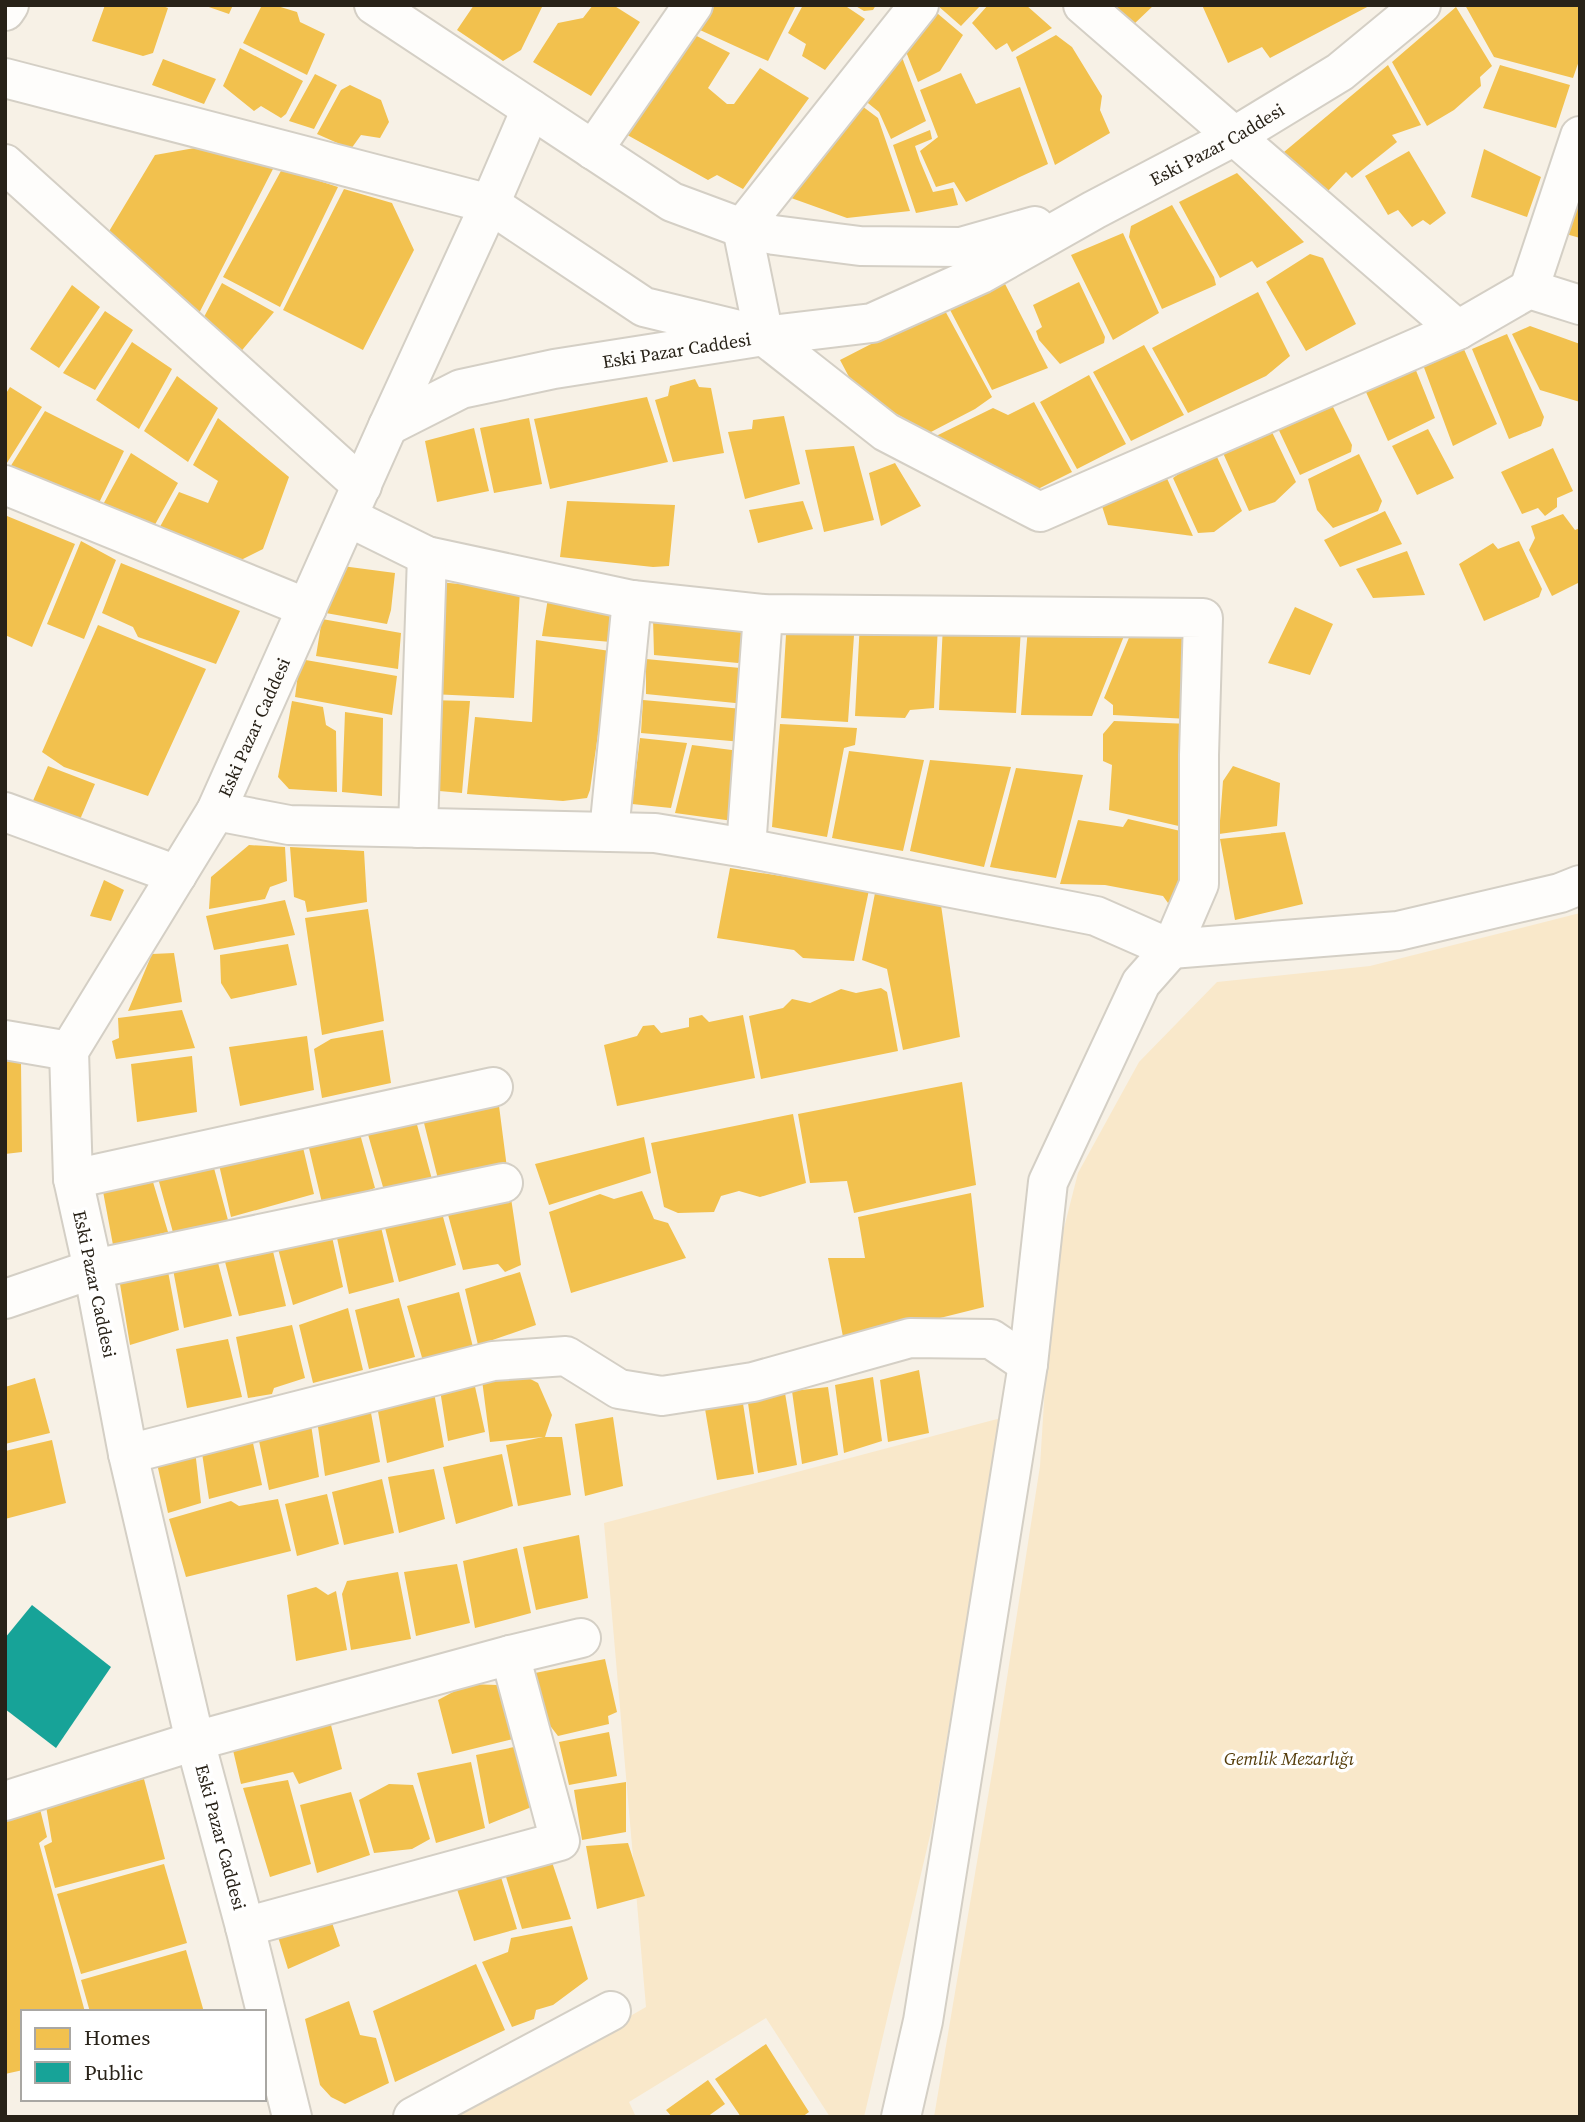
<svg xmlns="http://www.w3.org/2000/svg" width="1585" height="2122" font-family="'Source Serif 4',serif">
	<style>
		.green { fill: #f9e8ca }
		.homes { fill: #f2c14e }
		.public { fill: #17a398 }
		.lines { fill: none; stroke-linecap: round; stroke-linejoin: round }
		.minor-casing { stroke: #d4cfc5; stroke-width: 42 }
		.minor { stroke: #fefdfb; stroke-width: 38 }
		.labels { text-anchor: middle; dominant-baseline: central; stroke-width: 7; stroke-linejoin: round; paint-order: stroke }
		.street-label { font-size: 18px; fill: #282218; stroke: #fff }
		.park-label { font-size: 18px; font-style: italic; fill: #563e0c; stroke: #fff }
	</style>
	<rect width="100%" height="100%" fill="#f7f1e6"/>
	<path class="green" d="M1580 913V2117H934L995 1755 1040 1466 1052 1275 1078 1173 1139 1062 1217 982 1370 966Z
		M1001 1418 932 1827 864 2117H830L766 2018 629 2102 636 2117H454L646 2007 604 1523Z"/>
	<path class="homes" d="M105 5H160L168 8 153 53 143 56 92 41Z
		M203 5H233L229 14Z
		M262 5H274L297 12 300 22 325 34 307 75 243 43Z
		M474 5H543L521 50 503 61 457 30Z
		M593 5H613L640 22 591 96 533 62 558 23 583 18Z
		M703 5H796L768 61 689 25Z
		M803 5H844L865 19 825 70 802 56 806 44 788 33Z
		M854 5H876L873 10 864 11Z
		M937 5H981L961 26Z
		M988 5H1026L1052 28 1012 52 1007 43 996 50 972 23Z
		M1108 5H1154L1133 25Z
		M1202 5H1371L1270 58 1262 47 1228 63Z
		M1465 5H1580V58L1573 78 1494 57Z
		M1456 7 1492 66 1480 77 1481 86 1454 110 1427 126 1392 62Z
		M931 8 963 35 940 71 918 82 901 39Z
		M683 29 730 53 708 88 727 104H734L760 68 809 98 743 189 717 175 708 180 613 127Z
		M1056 35 1072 47 1102 96 1100 110 1110 133 1055 165 1016 57Z
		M897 44 926 121 891 139 879 112 858 95Z
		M240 48 303 81 286 114 281 118 261 106 254 111 223 86Z
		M163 59 216 79 204 104 152 85Z
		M1388 65 1421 125 1392 135 1397 142 1352 178 1346 172 1327 192 1284 152Z
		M1500 65 1570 85 1556 128 1483 108Z
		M961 73 976 104 1020 87 1048 164 966 202 954 182 936 187 920 151 938 137 920 90Z
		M315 74 337 85 314 129 289 121Z
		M350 85 381 100 389 122 380 138 361 135 351 149 317 134 341 90Z
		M854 100 878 118 910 211 847 218 780 194Z
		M930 130 932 139 915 146 920 161 933 192 953 188 958 205 916 213 893 145Z
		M206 146 274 167 192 327 102 243 155 155Z
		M1484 149 1541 177 1527 217 1471 197Z
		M1409 151 1446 213 1430 225 1423 220 1412 227 1398 210 1388 215 1365 176Z
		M282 169 338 187 280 307 223 277Z
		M1237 173 1304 242 1257 268 1252 261 1220 278 1179 202Z
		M344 189 392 203 414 250 363 350 283 310Z
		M1580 190V238L1566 234Z
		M1172 205 1214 277 1216 285 1162 309 1129 237 1131 226Z
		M1123 233 1159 313 1113 340 1071 255Z
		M1310 254 1323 258 1356 324 1306 351 1266 282Z
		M1003 280 1048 368 992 390 948 306Z
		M1079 282 1105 337 1104 343 1060 364 1039 340 1036 331 1042 327 1033 305Z
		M222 283 274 312 233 361 196 332Z
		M72 285 100 307 59 368 30 349Z
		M1258 292 1290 356 1266 376 1188 413 1152 348Z
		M943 307 992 397 975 409 929 433 856 390 840 360Z
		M105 311 133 330 95 390 63 373Z
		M1530 326 1580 344V402L1540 390 1512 334Z
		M1507 334 1544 417 1541 426 1509 439 1472 349Z
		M1459 338 1497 424 1453 446 1419 354Z
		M132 342 172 369 139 429 96 400Z
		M1144 345 1184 415 1131 441 1093 372Z
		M1411 358 1435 418 1388 441 1361 381Z
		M1089 375 1126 444 1077 469 1040 402Z
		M177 376 218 408 188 462 144 431Z
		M695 379 699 387 711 388 724 453 673 462 655 400 668 396 670 386Z
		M10 387 42 407 5 466V395Z
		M647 397 668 462 550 489 534 419Z
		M1328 397 1352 445 1351 452 1300 475 1275 422Z
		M1034 402 1072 472 1024 496 934 437 993 408 1008 415Z
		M45 411 124 451 97 507 7 472Z
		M784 416 800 484 745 499 728 432 752 429 753 420Z
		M218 418 289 477 263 549 231 565 156 534 179 492 208 503 218 481 193 465Z
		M529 418 542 484 494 493 480 428Z
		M474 428 489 491 437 502 425 441Z
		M1428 429 1454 478 1417 495 1392 446Z
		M1271 430 1296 482 1275 502 1249 511 1223 453Z
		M854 446 874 520 824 532 805 450Z
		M1553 448 1573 491 1557 498V507L1545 516 1538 508 1522 514 1501 472Z
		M131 453 178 483 152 530 99 512Z
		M1359 454 1382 501 1378 511 1333 528 1317 510 1308 479Z
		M1217 457 1242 511 1214 532 1198 533 1173 478 1194 463Z
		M895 463 921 506 881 526 869 473Z
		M1165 474 1193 536 1108 525 1101 503Z
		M567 501 675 505 669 566 653 567 560 557Z
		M803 501 813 529 758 543 749 510Z
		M1385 511 1402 544 1340 567 1324 540Z
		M1563 514 1575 530 1580 528V582L1552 596 1529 550 1535 538 1531 526Z
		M7 516 75 544 32 647 5 635V519Z
		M81 541 116 560 84 639 47 624Z
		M1519 541 1542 589 1539 597 1484 621 1459 564 1493 543 1498 549Z
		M1407 551 1425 595 1373 598 1356 569Z
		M121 563 240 611 216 664 138 637 133 627 102 613Z
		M327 564 395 573 391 610 387 624 309 610Z
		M439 582 520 590 514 698 431 694Z
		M548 598 614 605 611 642 542 636Z
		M1295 607 1333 624 1310 675 1268 663Z
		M653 618 751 629 744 658 738 663 654 655Z
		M787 618 855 621 848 722 781 718Z
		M322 619 401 633 398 669 316 656Z
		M860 622 938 625 934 708 910 710 905 718 855 716Z
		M943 624 1021 628 1016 713 939 710Z
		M98 625 206 669 148 796 64 767 42 752Z
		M1028 627 1126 631 1092 716 1021 715Z
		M1133 628 1192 629 1189 719 1113 715V705L1104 698Z
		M536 640 610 651 590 790 587 798 563 801 467 794 475 717 532 722Z
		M300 659 397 676 392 715 295 697Z
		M646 659 751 669 745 704 646 694Z
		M427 700 470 701 462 793 428 790Z
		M643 700 743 709 742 742 641 733Z
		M292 701 323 707 326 725 336 731 337 792 289 789 278 777Z
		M345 712 383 718 382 796 342 792Z
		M1114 721 1190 724 1183 827 1109 810 1112 765 1103 761V734Z
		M780 724 857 728 855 745 844 748 827 837 772 827Z
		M640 738 687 743 671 808 632 804Z
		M692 745 740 751 733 821 675 813Z
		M849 751 924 760 903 851 832 838Z
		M930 760 1011 767 984 867 910 851Z
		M48 766 95 784 76 829 29 810Z
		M1233 766 1280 783 1277 826 1219 834 1223 781Z
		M1016 768 1083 775 1056 878 990 867Z
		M1128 819 1185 832 1187 887 1168 903 1163 896 1105 885 1060 884 1078 820 1123 827Z
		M1285 832 1303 904 1235 920 1220 839Z
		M249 845 285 847 287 881 270 887 265 899 209 909 211 877Z
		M290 847 364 851 367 902 307 912 305 901 294 897Z
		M730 868 869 890 854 961 803 958 794 950 717 938Z
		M104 880 124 890 111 921 90 916Z
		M875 893 941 905 960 1037 903 1050 887 969 862 960Z
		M285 900 295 935 214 950 206 916Z
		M368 909 384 1021 322 1035 305 918Z
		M288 944 297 985 231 999 221 983 220 955Z
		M174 953 182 1002 128 1011 152 954Z
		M881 988 887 992 898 1051 761 1079 749 1016 783 1008 792 999 810 1003 841 989 856 993Z
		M182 1010 195 1048 116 1059 112 1041 119 1038 118 1018Z
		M702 1015 709 1022 743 1015 755 1078 617 1106 604 1045 637 1036 643 1026 654 1025 661 1033 689 1027V1018Z
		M383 1030 391 1083 322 1098 314 1049 331 1039Z
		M307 1036 314 1090 240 1106 229 1047Z
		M5 1051 13 1053 21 1063 22 1152 5 1154Z
		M192 1056 197 1112 137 1122 131 1064Z
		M962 1082 976 1185 854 1213 847 1181 810 1183 798 1114Z
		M498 1098 507 1168 439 1183 422 1115Z
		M793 1114 806 1183 760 1197 739 1191 721 1196 714 1212 678 1213 664 1207 651 1143Z
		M416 1121 433 1183 385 1194 367 1131Z
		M360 1134 375 1188 323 1207 308 1144Z
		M644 1137 651 1173 549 1205 535 1164Z
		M301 1139 314 1194 231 1217 217 1156Z
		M211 1157 228 1220 174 1236 156 1171Z
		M150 1172 168 1232 113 1245 102 1186Z
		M642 1191 654 1219 668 1223 686 1258 571 1293 549 1212 600 1194 614 1199Z
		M971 1193 984 1307 844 1342 828 1258H865L858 1217Z
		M511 1198 521 1265 505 1272 498 1264 463 1270 447 1211Z
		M442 1213 456 1265 399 1282 383 1220Z
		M381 1227 394 1282 349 1294 337 1238 355 1228Z
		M331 1232 343 1287 293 1305 277 1245Z
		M271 1243 286 1306 239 1316 223 1254Z
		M216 1255 232 1316 184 1328 172 1264Z
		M167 1266 179 1330 130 1345 119 1278Z
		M520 1272 536 1325 478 1345 465 1289Z
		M459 1292 473 1347 423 1361 407 1306Z
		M399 1298 415 1357 369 1369 355 1310Z
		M348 1308 363 1370 313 1383 299 1325Z
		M292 1325 305 1378 274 1388 272 1394 248 1398 236 1337Z
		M228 1339 242 1397 187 1408 176 1349Z
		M919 1370 929 1433 888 1442 880 1380Z
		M519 1373 538 1383 552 1415 545 1437H562L571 1495 518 1506 506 1445 543 1437 490 1442 482 1380Z
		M873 1377 882 1441 844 1453 835 1385Z
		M35 1378 50 1433 5 1444V1387Z
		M474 1382 485 1432 448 1441 440 1390Z
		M433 1387 444 1447 387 1463 376 1400Z
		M828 1387 838 1455 802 1464 792 1391Z
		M785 1393 797 1465 758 1473 747 1396Z
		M742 1397 754 1474 717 1480 704 1403Z
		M369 1402 380 1462 325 1476 316 1413Z
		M613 1417 623 1486 585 1496 575 1424Z
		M310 1418 319 1477 269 1490 257 1431Z
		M250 1429 262 1485 209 1499 200 1440Z
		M52 1440 66 1503 5 1519V1451Z
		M194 1441 201 1503 168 1513 154 1450Z
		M502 1454 513 1506 456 1524 443 1467Z
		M434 1469 445 1519 399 1533 388 1477Z
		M382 1479 394 1533 344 1545 332 1492Z
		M327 1494 339 1544 297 1556 285 1504Z
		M278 1499 291 1551 186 1577 169 1519 231 1501 239 1506Z
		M579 1535 588 1598 536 1610 523 1547Z
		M517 1548 531 1613 475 1628 463 1561Z
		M457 1564 470 1623 416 1636 404 1572Z
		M398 1572 411 1639 351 1650 342 1594 347 1581Z
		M316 1587 328 1595 336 1591 347 1650 296 1661 287 1595Z
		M605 1659 617 1712 608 1716 609 1724 558 1736 548 1723 535 1673Z
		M468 1684 497 1685 513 1739 452 1754 438 1700Z
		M330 1721 342 1769 299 1784 293 1772 241 1784 232 1746Z
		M609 1732 617 1776 569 1785 559 1742Z
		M519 1746 534 1806 489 1824 476 1755Z
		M471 1762 485 1828 436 1843 417 1773Z
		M144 1779 165 1859 55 1888 44 1846 52 1842 46 1806Z
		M288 1780 311 1864 270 1877 243 1788Z
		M626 1782V1832L582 1840 574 1790Z
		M389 1784 413 1785 430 1839 412 1849 374 1853 359 1800Z
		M351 1792 370 1855 317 1873 300 1805Z
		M40 1809 47 1837 39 1843 85 2012H23V2070L5 2074V1818Z
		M628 1843 645 1896 597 1909 586 1846Z
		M550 1856 571 1919 522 1929 502 1864Z
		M164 1864 187 1943 81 1974 57 1894Z
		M497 1864 517 1929 474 1941 454 1880Z
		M326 1905 340 1946 288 1969 274 1924Z
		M572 1926 588 1979 553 2005 536 2010 534 2019 512 2027 482 1962 508 1952 511 1938Z
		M186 1950 204 2012H90L81 1980Z
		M476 1964 505 2030 395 2082 373 2011Z
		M349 2001 360 2035 376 2038 389 2083 345 2104 331 2097 320 2085 305 2019Z
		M766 2044 809 2112 802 2117H741L715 2079Z
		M708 2080 725 2104 707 2117H672L666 2110Z"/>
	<path class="public" d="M32 1605 111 1667 56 1748 5 1709V1638Z"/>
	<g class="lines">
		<g class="minor-casing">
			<g id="minor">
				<path d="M374 5 672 202 742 228 774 235 860 246 961 247 1035 226"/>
				<path d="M1083 5 1458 330"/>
				<path d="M5 11 9 5"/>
				<path d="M5 78 490 204 644 307 764 336 886 432 1040 512 1458 330 1529 289 1580 305"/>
				<path d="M593 150 693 5"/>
				<path d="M5 164 362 486"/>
				<path d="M1529 289 1580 136"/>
				<path d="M764 336 742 228 919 5"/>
				<path id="s1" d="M388 426 461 389 554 369 764 336 872 323 981 274 1094 210 1235 136 1340 72 1421 5"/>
				<path d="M5 485 307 608"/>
				<path d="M348 517 427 556 632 600 763 614 1203 618 1199 755V884L1171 949 1141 983 1048 1182 1028 1364 923 2021 901 2117"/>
				<path d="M216 811 289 825 655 833 746 848 1096 916 1171 949 1398 931 1560 893 1580 885"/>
				<path d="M5 812 177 875"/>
				<path d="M418 828 427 556"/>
				<path d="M609 832 632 600"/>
				<path d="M746 848 763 614"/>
				<path d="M5 1040 69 1051"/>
				<path d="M73 1179 493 1087"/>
				<path d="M5 1299 93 1269 503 1183"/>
				<path d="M128 1454 493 1361 566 1356 619 1389 662 1396 753 1382 910 1338 991 1339 1028 1364"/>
				<path d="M5 1801 195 1741 510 1655 581 1638"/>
				<path d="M245 1927 560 1841 510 1655"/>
				<path id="s2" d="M292 2117 245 1927 195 1741 128 1454 93 1269 73 1179 69 1051 216 811 388 426 490 204 531 109"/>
				<path d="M413 2117 611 2011"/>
			</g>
		</g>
		<use href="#minor" class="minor"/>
	</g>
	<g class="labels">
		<g class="street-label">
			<text stroke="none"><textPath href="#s1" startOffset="887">Eski Pazar Caddesi</textPath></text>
			<text stroke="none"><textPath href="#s1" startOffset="301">Eski Pazar Caddesi</textPath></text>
			<text stroke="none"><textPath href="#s2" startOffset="1465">Eski Pazar Caddesi</textPath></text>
			<text transform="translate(95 1284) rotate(78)">Eski Pazar Caddesi</text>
			<text transform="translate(221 1837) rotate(75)">Eski Pazar Caddesi</text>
		</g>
		<g class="park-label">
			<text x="1289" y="1758">Gemlik Mezarlığı</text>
		</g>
	</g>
	<rect width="1585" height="2122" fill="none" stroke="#282218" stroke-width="14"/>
	<rect x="21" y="2010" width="245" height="91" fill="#ffffff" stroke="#a9a7a3" stroke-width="2"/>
	<rect x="35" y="2028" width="35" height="21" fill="#f2c14e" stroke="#a9a7a3" stroke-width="2"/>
	<text x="84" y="2045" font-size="21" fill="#282218">Homes</text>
	<rect x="35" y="2062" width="35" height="21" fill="#17a398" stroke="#a9a7a3" stroke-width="2"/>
	<text x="84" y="2080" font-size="21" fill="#282218">Public</text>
</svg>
